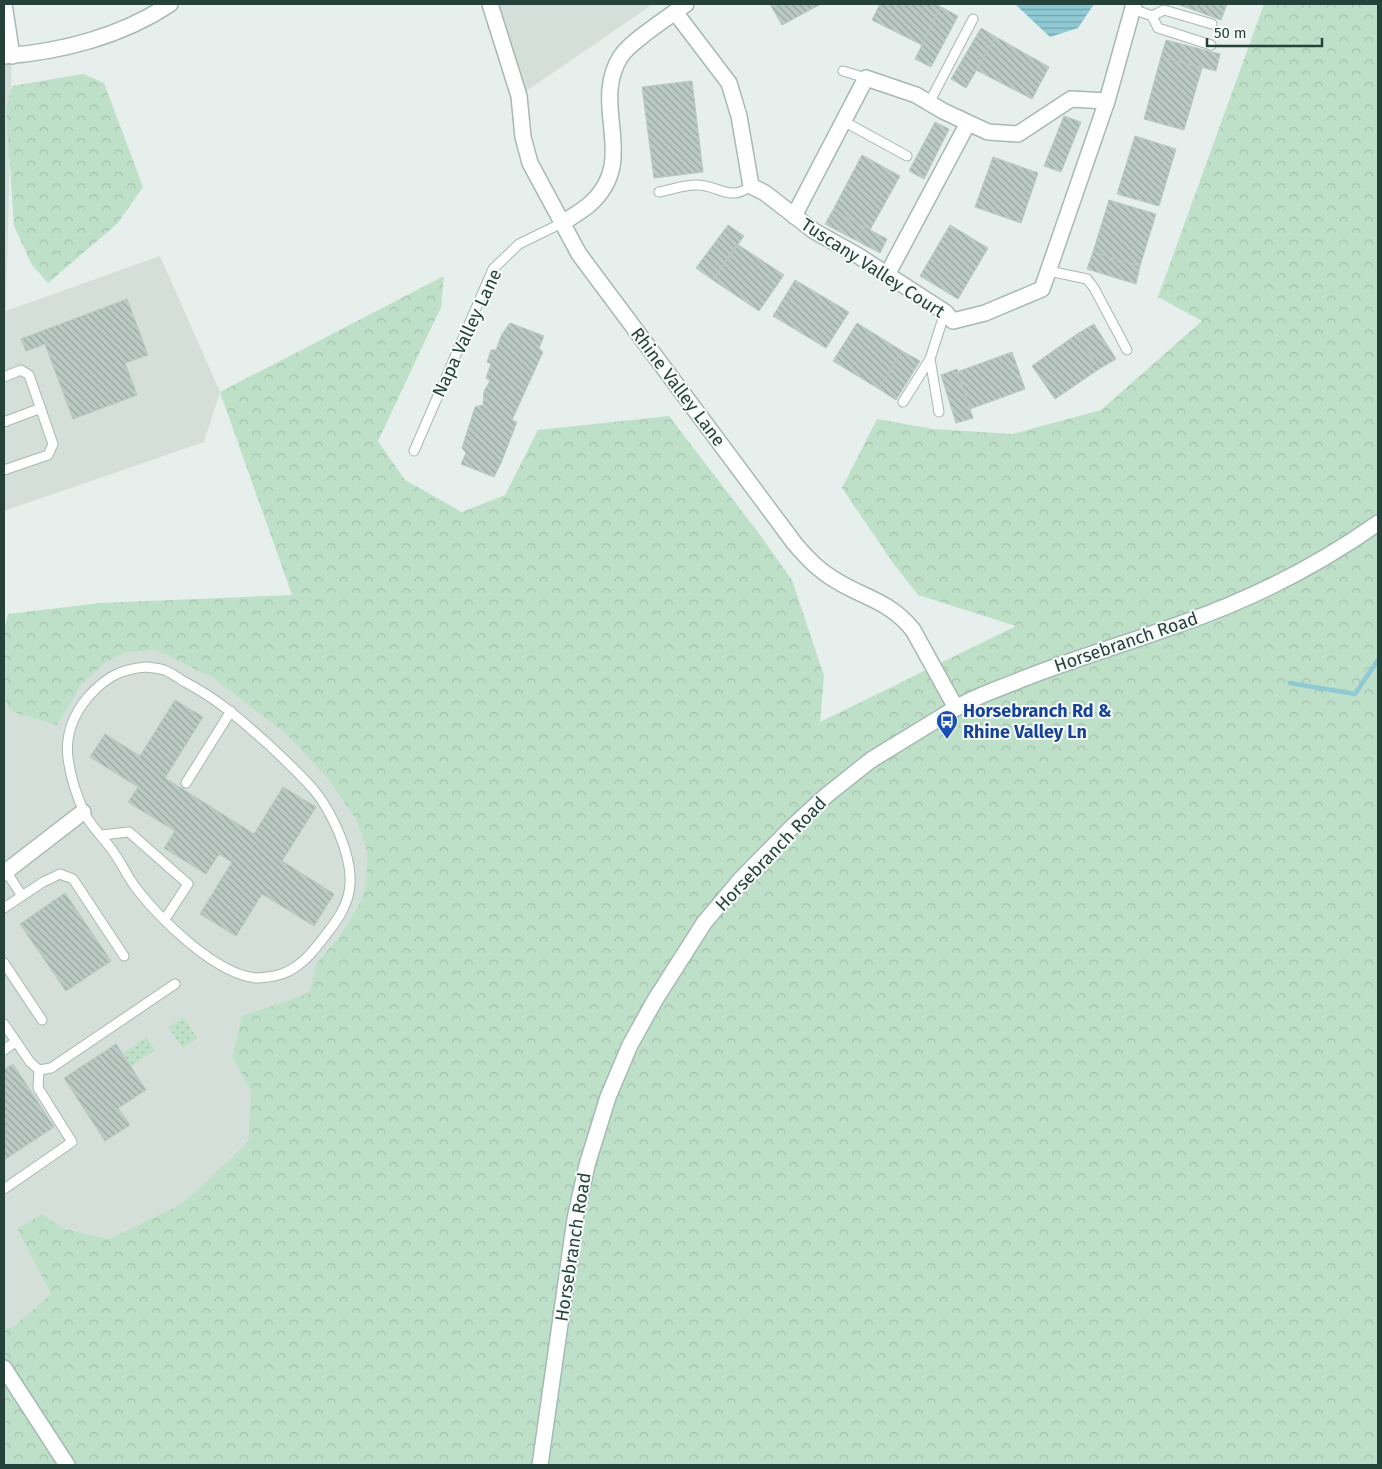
<svg xmlns="http://www.w3.org/2000/svg" width="1382" height="1469" font-family="'Fira Sans',sans-serif">
	<style>
		.built { fill: #d4dfda }
		.forest { fill: url(#forest-crowns) }
		.park { fill: url(#park-dots) }
		.water { fill: url(#water-rules) }
		.lines { fill: none; stroke-linecap: round; stroke-linejoin: round }
		.stream { stroke: #8ec9d4; stroke-width: 4.5 }
		.building { fill: url(#building-back-hatch); stroke: #b8c9c2 }
		.lane-casing { stroke: #a8b8b2; stroke-width: 11 }
		.street-casing { stroke: #a8b8b2; stroke-width: 18 }
		.secondary-casing { stroke: #a4bbb3; stroke-width: 18 }
		.lane { stroke: #fff; stroke-width: 9 }
		.street { stroke: #fff; stroke-width: 15 }
		.secondary { stroke: #fff; stroke-width: 15 }
		.labels { text-anchor: middle; dominant-baseline: central; stroke-width: 4; stroke-linejoin: round; paint-order: stroke }
		.street-label { font-size: 18px; fill: #24423a; stroke: #f7fbf9 }
		.transit-label { font-size: 18px; font-weight: bold; fill: #164399; stroke: #f7fbf9; text-anchor: start }
	</style>
	<defs>
		<pattern id="forest-crowns" width="20" height="18" patternUnits="userSpaceOnUse" patternTransform="scale(1.25)"><rect width="20" height="18" fill="#bfe0c8"/><path d="M2 6a3 3 0 1 1 6 0M12 15a3 3 0 1 1 6 0" fill="none" stroke="#a4c1ad"/></pattern>
		<pattern id="park-dots" width="8" height="8" patternUnits="userSpaceOnUse" patternTransform="scale(1.25)"><rect width="8" height="8" fill="#bfe0c8"/><path d="M2 2h.1M6 6h.1" fill="none" stroke="#a4c1ad" stroke-width="1.8" stroke-linecap="round"/></pattern>
		<pattern id="water-rules" width="6" height="5" patternUnits="userSpaceOnUse" patternTransform="scale(1.25)"><rect width="6" height="5" fill="#8ec9d4"/><path d="M0 2.5h6" fill="none" stroke="#74a5ad"/></pattern>
		<pattern id="building-back-hatch" width="6" height="6" patternUnits="userSpaceOnUse" patternTransform="scale(1.25)"><rect width="6" height="6" fill="#bbcac4"/><path d="M-1 5l2 2M0 0l6 6M5-1l2 2" fill="none" stroke="#98a6a0"/></pattern>
	</defs>
	<rect width="100%" height="100%" fill="#e6efeb"/>
	<path class="built" d="M490 4H653L519 96Z
		M4 5 12 56 6 311 160 256 220 392 204 442 4 511Z
		M156 650 213 678 285 733 328 779 355 818 362 837 367 852 366 883 361 901 341 934 316 964 309 993 242 1016 232 1057 251 1092 248 1142 183 1203 109 1239 65 1229 42 1214 17 1229 51 1294 11 1328H4V696L10 711 57 724 82 684 106 662 127 652Z"/>
	<path class="forest" d="M1264 4H1378V1465H4V1328H11L51 1294 17 1229 42 1214 65 1229 109 1239 183 1203 248 1142 251 1092 232 1057 242 1016 309 993 316 964 341 934 361 901 366 883 367 852 362 837 355 818 328 779 285 733 213 678 156 650 127 652 106 662 82 684 57 725 10 711 4 696V630L8 614 100 603 292 595 220 392 444 276 441 307 378 441 405 480 462 512 505 495 538 430 669 416 757 531 792 580 824 676 820 722 1016 626 918 595 893 563 842 488 877 419 933 429 1012 434 1101 410 1202 321 1158 297Z
		M83 74 104 83 143 187 117 224 48 283 32 265 14 226 6 108 12 86Z"/>
	<path class="park" d="M183 1017 197 1038 183 1048 168 1027Z
		M146 1037 155 1050 130 1067 122 1054Z"/>
	<path class="water" d="M1015 4H1094L1078 28 1050 37Z"/>
	<g class="lines">
		<path class="stream" d="M1290 683 1355 694 1378 660"/>
	</g>
	<path class="building" d="M770 4H821L782 25Z
		M880 4H935L941 7 922 45 872 20Z
		M1177 4H1227L1221 20Z
		M941 7 958 16 931 67 915 59Z
		M981 28 996 37 966 88 951 79Z
		M996 37 1049 67 1032 99 976 70Z
		M1166 40 1220 54 1216 71 1161 57Z
		M1161 57 1202 68 1184 130 1144 119Z
		M692 81 703 172 654 178 642 87Z
		M1064 116 1081 122 1061 172 1044 166Z
		M935 122 949 129 924 179 909 171Z
		M1135 136 1176 149 1159 206 1117 194Z
		M862 155 900 176 870 230 833 210Z
		M993 157 1038 173 1021 223 975 207Z
		M1109 200 1156 214 1140 266 1093 252Z
		M833 210 887 239 880 253 825 224Z
		M728 225 744 236 713 280 696 268Z
		M950 225 988 248 958 299 920 276Z
		M737 244 784 275 759 311 713 280Z
		M1093 252 1140 266 1136 284 1087 269Z
		M795 280 849 312 826 348 773 316Z
		M127 299 148 355 125 363 137 395 73 419 45 344 26 351 21 339Z
		M510 323 544 336 539 348 543 352 512 420 517 422 501 463 494 477 461 464 466 453 462 448 475 407 483 405 484 391 490 381 486 378 491 364 487 362 491 350H496L502 334Z
		M857 323 902 351 879 389 833 361Z
		M1094 324 1116 359 1099 369 1077 334Z
		M1077 334 1099 369 1055 399 1032 366Z
		M902 351 920 361 896 400 879 389Z
		M1012 352 1025 389 970 409 957 372Z
		M957 369 973 418 956 423 941 375Z
		M175 700 203 717 165 778 254 834 283 787 316 807 282 861 334 894 314 926 262 894 236 936 200 914 232 862 219 854 206 874 164 848 175 831 128 802 138 787 90 757 105 734 140 756Z
		M65 893 111 961 66 991 20 924Z
		M116 1044 146 1090 118 1108 130 1125 105 1141 64 1078Z
		M13 1064 54 1127 4 1160V1070Z"/>
	<g class="lines">
		<g class="lane-casing">
			<path id="lane" d="M1133 9 1152 16 1158 28 1211 45
				M1152 16 1164 10 1212 24
				M843 71 866 78
				M929 103 973 19
				M845 122 907 156
				M659 192C671 190 683 185 695 185 719 184 728 203 751 186
				M1049 271 1087 279 1094 288 1127 350
				M4 377 21 370 29 375 53 444 48 455 4 470
				M903 402 930 359
				M939 412 930 359 945 312
				M4 422 41 408
				M414 451 493 269 519 244 562 223
				M146 667C152 668 158 668 164 670 170 672 177 677 183 681 218 699 240 719 269 745 284 759 300 774 314 790 332 812 352 855 350 884 349 903 339 918 328 932 314 951 298 972 274 976 268 977 262 978 256 978 215 974 160 919 136 888 127 876 121 862 112 850 103 837 89 825 83 810 77 796 70 774 68 758 65 734 73 715 88 697 105 678 120 669 146 667Z
				M186 783 231 711
				M101 835 129 832 188 884 165 919
				M6 871 22 896
				M4 908 43 882 60 874 73 879 124 956
				M4 963 42 1020
				M4 1024 30 1062 39 1070 51 1068 175 984
				M4 1050 15 1042
				M4 1189 72 1142 38 1088 39 1069"/>
		</g>
		<g class="street-casing">
			<path id="street" d="M4 4 12 56
				M490 4 519 96 523 137 530 163 579 254 795 544C806 557 817 569 832 578 862 598 888 599 913 630L956 708
				M675 12 729 83 739 116 751 186 765 193 814 231 857 255 945 312 953 321 985 313 1042 289 1107 101 1134 4
				M4 56C61 52 122 36 170 4
				M794 216 866 78 916 95 943 111 988 132 1018 134 1071 99 1107 101
				M562 223C572 217 582 211 590 204 640 159 589 106 621 56 631 41 670 16 686 4
				M887 275 968 123
				M4 873 83 812"/>
		</g>
		<g class="secondary-casing">
			<path id="secondary" d="M4 1368 67 1465
				M540 1465 575 1219 587 1165 608 1097 630 1045 655 1000 704 923 740 880 793 826 827 795 871 760 956 708C974 697 995 690 1015 682 1069 660 1125 644 1180 624 1252 599 1316 567 1378 523"/>
		</g>
		<use href="#lane" class="lane"/>
		<use href="#street" class="street"/>
		<use href="#secondary" class="secondary"/>
	</g>
	<defs>
		<g id="bus-pin" transform="scale(1.125)"><path d="M0 17L-7.5 6A9.5 9.5 0 1 1 7.5 6Z" fill="#1a4fb4" stroke="#f7fbf9"/><path d="M-5-6H5V4H4V6H2V4H-2V6H-4V4H-5ZM-3.5-4V0h7V-4ZM-3.5 1.2v1.5H-2V1.2ZM2 1.2v1.5H3.5V1.2Z" fill="#fff"/></g>
	</defs>
	<g fill-rule="evenodd">
		<use href="#bus-pin" x="947" y="721"/>
	</g>
	<g class="labels">
		<g class="street-label">
			<text transform="translate(873 268) rotate(33)">Tuscany Valley Court</text>
			<text transform="translate(467 333) rotate(-65)">Napa Valley Lane</text>
			<text transform="translate(678 387) rotate(53)">Rhine Valley Lane</text>
			<text transform="translate(1126 642) rotate(-19)">Horsebranch Road</text>
			<text transform="translate(771 854) rotate(-46)">Horsebranch Road</text>
			<text transform="translate(573 1247) rotate(-81)">Horsebranch Road</text>
		</g>
		<g class="transit-label">
			<text x="963" y="711">Horsebranch Rd &amp;<tspan x="963" dy="21">Rhine Valley Ln</tspan></text>
		</g>
	</g>
	<rect width="1382" height="1469" fill="none" stroke="#24423a" stroke-width="10"/>
	<path d="M1207 38v8h115v-8" fill="none" stroke="#24423a" stroke-width="2.5"/>
	<text x="1214" y="38" font-size="15" fill="#24423a" stroke="#f7fbf9" stroke-width="4" paint-order="stroke">50 m</text>
</svg>
